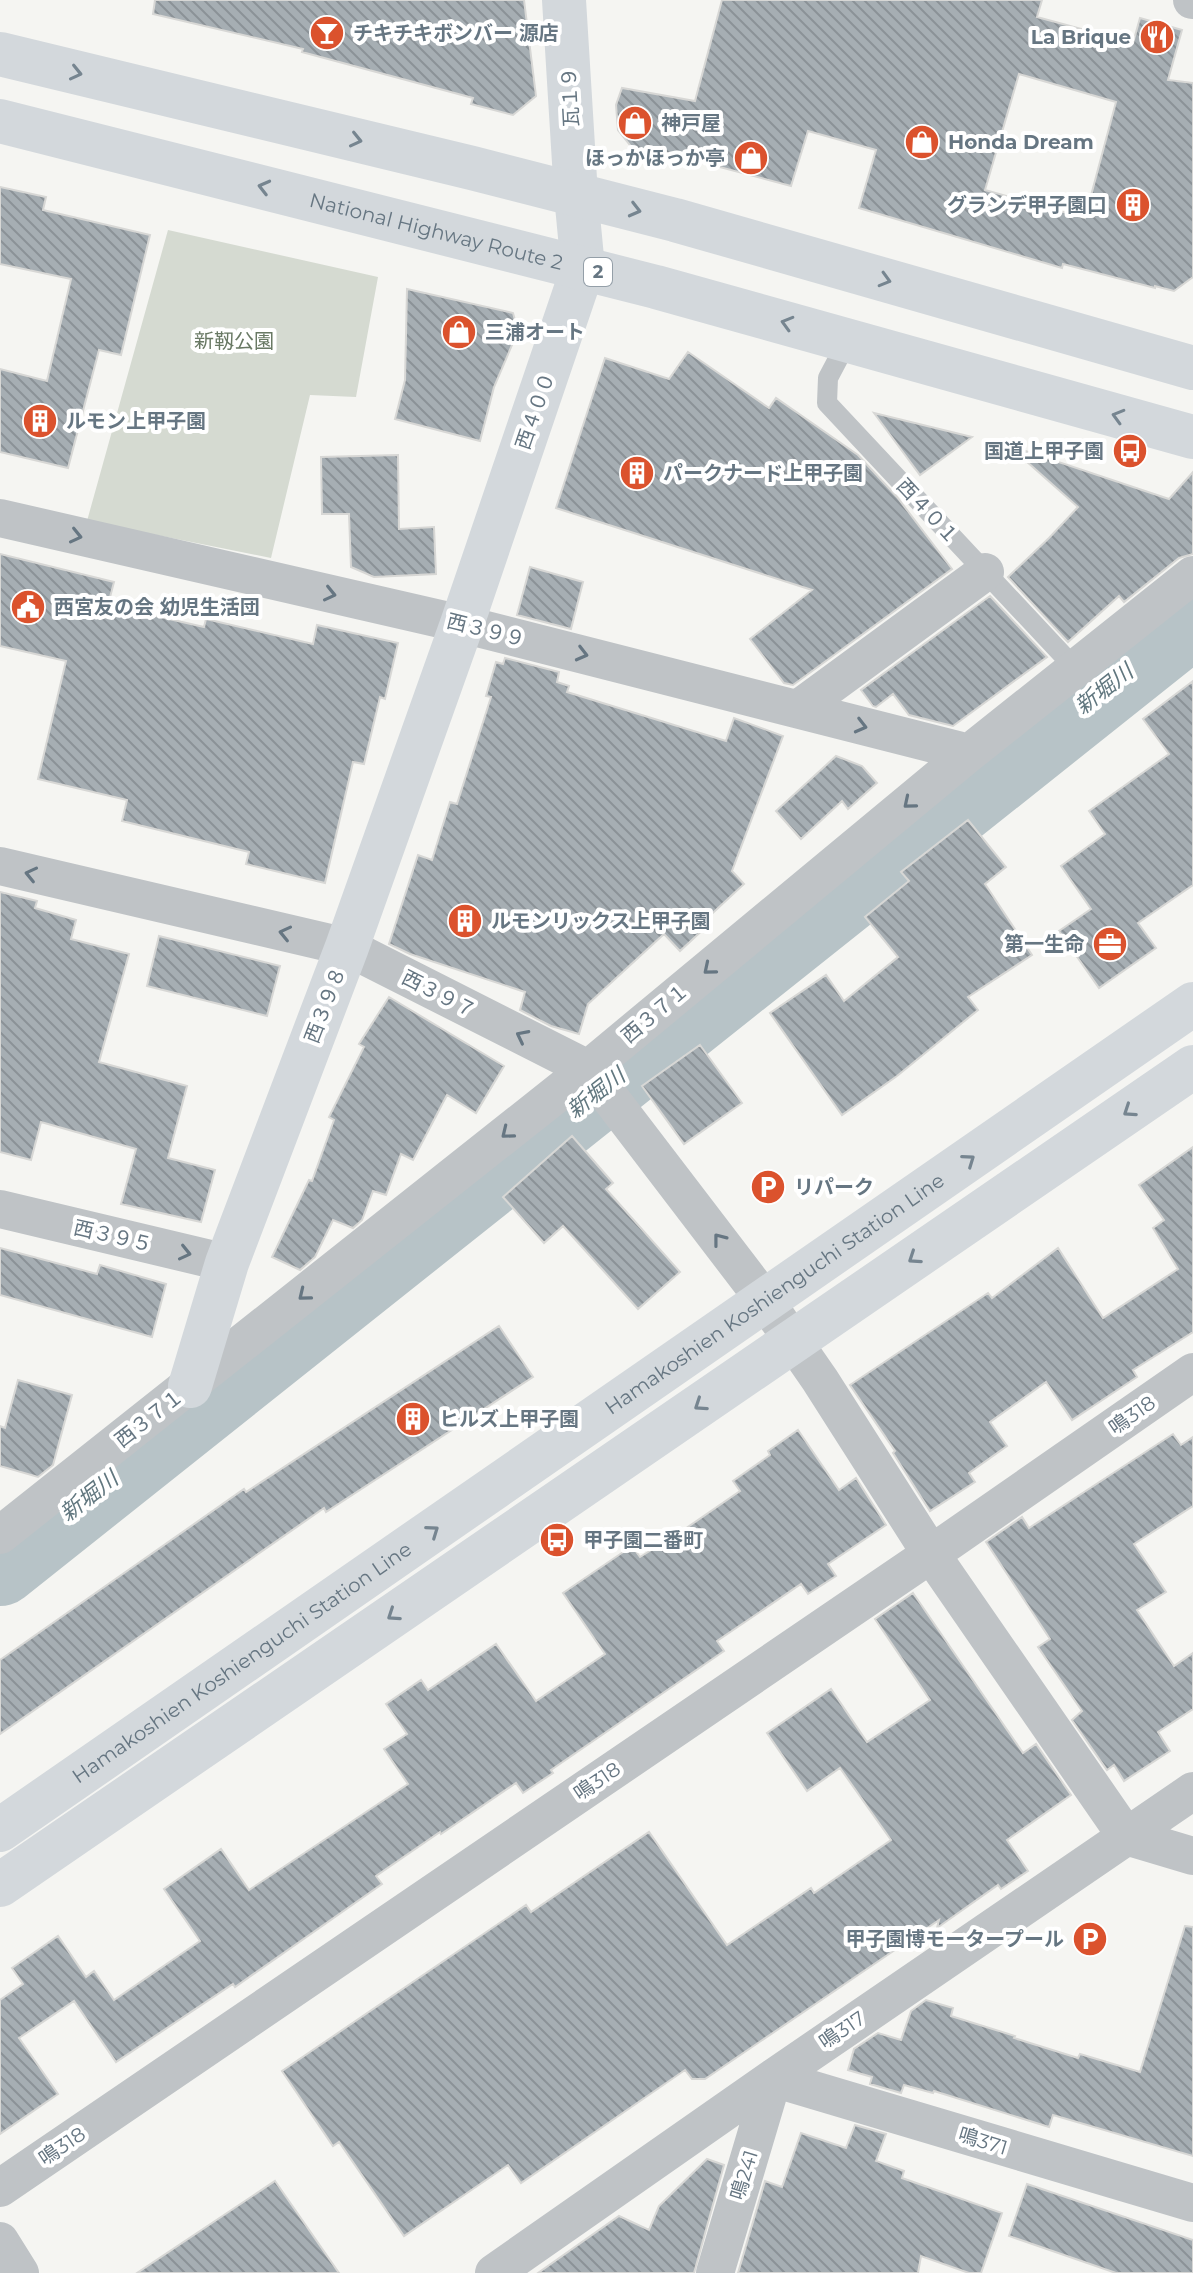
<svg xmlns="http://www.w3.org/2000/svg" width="1193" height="2273" font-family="Montserrat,'Noto Sans JP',sans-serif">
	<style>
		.park { fill: #d5dad1 }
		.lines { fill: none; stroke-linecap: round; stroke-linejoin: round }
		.river { stroke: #b7c3c7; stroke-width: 78 }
		.building { fill: url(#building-back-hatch); stroke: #d7d7d5; stroke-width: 2; fill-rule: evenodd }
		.lane { stroke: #bfc3c6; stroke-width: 20 }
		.street { stroke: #bfc3c6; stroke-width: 38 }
		.secondary { stroke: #d3d8dc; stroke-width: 44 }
		.highway { stroke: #d3d8dc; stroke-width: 44 }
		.oneway { stroke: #768590 }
		.oneway2 { stroke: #667682 }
		.labels { text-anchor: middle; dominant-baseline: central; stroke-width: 8; stroke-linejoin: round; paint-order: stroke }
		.shield { fill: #fff; stroke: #949fa8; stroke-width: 2 }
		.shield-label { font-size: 18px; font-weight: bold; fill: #667682 }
		.poi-label { font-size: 20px; font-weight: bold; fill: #667682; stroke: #fff; text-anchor: start }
		.street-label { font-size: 20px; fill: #667682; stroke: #fff }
		.park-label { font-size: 20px; fill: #697964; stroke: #fff }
		.water-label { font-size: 22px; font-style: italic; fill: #61777f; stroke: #fff }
	</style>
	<defs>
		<pattern id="building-back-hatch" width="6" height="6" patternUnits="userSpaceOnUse" patternTransform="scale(2)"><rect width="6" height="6" fill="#a6aeb3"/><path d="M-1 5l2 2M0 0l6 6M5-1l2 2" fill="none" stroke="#8b9297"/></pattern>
	</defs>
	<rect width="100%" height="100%" fill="#f5f5f2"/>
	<path class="park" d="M168 230 378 277 356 397 310 395 271 558 87 521Z"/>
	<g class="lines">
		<path class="river" d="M0 1567 1193 618"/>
	</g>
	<path class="building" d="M155 0H524L536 96 513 115 471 104 473 98 302 52 303 49 153 14Z
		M722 0H1042L1037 17 1133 43 1140 18 1182 30 1168 80 1193 83V277L1174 291 1155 286V288L1063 264 1062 268 859 208 876 150 808 131 791 186 667 153 666 158 634 150 618 130 616 105 622 88 695 101ZM1019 74 1116 102 1085 218 985 190Z
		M0 187 46 197 43 210 150 235 121 355 99 350 68 468 0 452V369L47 381 71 279 0 264Z
		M407 289 513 313 518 331 494 387 480 441 395 419 405 380Z
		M688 352 769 408 776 398 858 455 897 497 952 569 793 685 784 683 750 639 812 590 556 508 605 358 669 379Z
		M874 413 972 437 920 475Z
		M1008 445 1169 499 1193 472V554L1179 558 1124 602 1119 596 1068 642 1008 577 1049 538 1078 507Z
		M398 455 399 529 434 527 436 574 374 577 351 567 349 514H322L321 457Z
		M0 554 114 582 108 605 204 627 206 619 313 644 317 625 398 643 385 699 380 697 364 764 353 762 325 883 246 864 249 852 122 821 127 800 38 779 66 661 0 646Z
		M530 567 583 582 571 629 517 615Z
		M990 596 1047 657 953 726 909 715 893 694 876 707 873 706 861 690Z
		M505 658 559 672 557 682 569 686 567 692 726 741 734 718 783 736 732 871 744 884 703 922 707 926 680 951 664 934 588 1004 579 1034 551 1026 520 1010 525 992 410 954 389 944 418 855 432 860 450 802 457 804 491 697 486 696 496 662 503 664Z
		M1193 681V885L1138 923 1156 948 1099 988 1059 931 1091 909 1061 866 1105 834 1089 811 1169 754 1143 719Z
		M836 756 862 766 877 783 848 809 842 801 801 839 776 811Z
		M968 820 1006 867 985 884 1032 955 968 997 978 1010 897 1076 842 1115 770 1013 826 975 844 1001 898 957 865 917 909 881 901 872Z
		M0 892 37 901 35 908 76 920 71 939 129 954 99 1062 187 1086 168 1158 215 1170 201 1222 121 1204 136 1149 41 1122 31 1160 0 1152Z
		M159 936 280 966 267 1016 147 986Z
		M389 997 504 1066 476 1113 447 1095 413 1160 401 1154 386 1195 373 1191 362 1220 353 1228 333 1220 315 1257 300 1270 272 1257 309 1180 312 1181 334 1120 329 1117 364 1047 359 1044Z
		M700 1045 742 1103 684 1144 642 1086Z
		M572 1136 613 1183 606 1189 680 1272 638 1309 563 1226 544 1243 503 1197Z
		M1193 1147V1332L1133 1370 1137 1377 1072 1420 1046 1382 990 1422 1007 1446 969 1473 975 1482 930 1511 893 1453 895 1451 850 1385 988 1293 992 1298 1058 1248 1103 1318 1178 1269 1153 1228 1164 1220 1139 1185Z
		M0 1248 97 1274 100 1265 166 1284 152 1337 0 1295Z
		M499 1326 533 1377 326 1512 324 1508 0 1734V1660L244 1489 246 1492Z
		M18 1380 72 1395 53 1465 38 1477 0 1466V1426L5 1428Z
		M798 1430 839 1490 856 1478 886 1525 828 1564 836 1576 808 1594 801 1584 717 1641 724 1651 551 1770 553 1773 523 1793 516 1783 441 1834 440 1832 376 1876 382 1884 235 1987 233 1984 116 2062 74 2001 19 2038 58 2094 0 2134V2000L23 1984 12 1968 58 1936 86 1977 94 1971 114 2000 200 1941 164 1889 221 1849 249 1890 408 1784 384 1749 407 1734 386 1704 421 1680 428 1690 496 1644 536 1701 605 1654 563 1593 632 1546 640 1557 682 1531 740 1491 733 1481 770 1455 768 1451Z
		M1173 1434 1181 1445 1193 1437V1506L1134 1544 1166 1592 1137 1610 1174 1666 1193 1653V1709L1158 1732 1170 1751 1124 1781 1114 1765 1107 1770 1072 1720 1082 1711 1038 1647 1050 1639 986 1542 1022 1517 1029 1528Z
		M913 1593 1023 1753 1036 1744 1071 1795 1007 1840 1028 1871 1001 1889 998 1885 937 1928 939 1920 705 2079H692L685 2070 521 2183 508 2165 404 2236 339 2142 333 2146 282 2071 526 1905 531 1912 649 1832 727 1945 811 1888 814 1893 891 1840 840 1768 807 1791 767 1733 831 1689 867 1742 930 1700 875 1619Z
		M1185 1926 1193 1927V2156L1053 2115 1049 2127 934 2091 933 2093 904 2085 901 2093 870 2084 872 2077 848 2070 854 2049 878 2033 901 2040 911 2011 926 2000 953 2008 951 2016 1015 2036 1014 2038 1078 2058 1080 2054 1140 2072Z
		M855 2125 886 2134 876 2161 904 2171 902 2178 1002 2213 981 2273H969L921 2256 918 2273H738L765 2181 782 2187 801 2133 846 2148Z
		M707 2159 724 2165 694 2273H538L619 2216 649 2230 659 2206Z
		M275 2181 339 2273H137Z
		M1027 2184 1193 2240V2273H1116L1009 2236Z"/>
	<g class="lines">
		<path class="lane" d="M848 340 828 378 827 403 1075 668"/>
		<path class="street" d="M1192 0H1193
			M0 518 462 624 969 753
			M798 709 985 572
			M0 866 347 947 588 1069 766 1302 820 1380 931 1554 1126 1836 1193 1856
			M0 1209 227 1263
			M0 1535 588 1069 969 753 1193 575
			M0 2188 931 1554 1193 1372
			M0 2241 20 2273
			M494 2273 773 2078 1193 1791
			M715 2273 773 2078 1193 2203"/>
		<g class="secondary">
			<path d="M190 1386 227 1263 347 947 462 624 583 268 576 195 564 0"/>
			<path id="s1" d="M0 1830 1193 1004"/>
			<path d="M0 1885 1193 1067"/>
		</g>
		<g class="highway">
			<path d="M0 54 472 168 675 220 1193 368"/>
			<path id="s2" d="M0 121 656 287 1193 437"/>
		</g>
	</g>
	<defs><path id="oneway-chevron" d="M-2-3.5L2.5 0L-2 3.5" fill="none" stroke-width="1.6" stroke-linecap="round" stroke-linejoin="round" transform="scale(2)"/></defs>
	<g class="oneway">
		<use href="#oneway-chevron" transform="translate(76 73) rotate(13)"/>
		<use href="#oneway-chevron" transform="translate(356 140) rotate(13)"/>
		<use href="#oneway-chevron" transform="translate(264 187) rotate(-166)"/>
		<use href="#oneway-chevron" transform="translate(635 210) rotate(14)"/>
		<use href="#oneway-chevron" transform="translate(885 280) rotate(16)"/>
		<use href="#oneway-chevron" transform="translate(787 323) rotate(-164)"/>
		<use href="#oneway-chevron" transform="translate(1118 416) rotate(-164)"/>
		<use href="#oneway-chevron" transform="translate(1129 1111) rotate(146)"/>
		<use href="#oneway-chevron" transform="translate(969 1160) rotate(-35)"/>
		<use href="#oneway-chevron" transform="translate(914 1258) rotate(146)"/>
		<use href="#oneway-chevron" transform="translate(700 1405) rotate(146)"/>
		<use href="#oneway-chevron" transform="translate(433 1531) rotate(-35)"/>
		<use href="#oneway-chevron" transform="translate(393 1615) rotate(146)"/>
	</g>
	<g class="oneway2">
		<use href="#oneway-chevron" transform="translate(76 536) rotate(13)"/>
		<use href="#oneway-chevron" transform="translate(330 594) rotate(13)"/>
		<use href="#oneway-chevron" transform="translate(582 654) rotate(14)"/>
		<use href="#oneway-chevron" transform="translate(861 726) rotate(14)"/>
		<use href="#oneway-chevron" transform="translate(909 803) rotate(140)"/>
		<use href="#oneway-chevron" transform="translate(31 874) rotate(-167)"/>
		<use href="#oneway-chevron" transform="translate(285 933) rotate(-167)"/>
		<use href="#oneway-chevron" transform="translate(709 969) rotate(140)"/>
		<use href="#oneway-chevron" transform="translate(522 1036) rotate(-153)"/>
		<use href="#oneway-chevron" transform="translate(507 1133) rotate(141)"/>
		<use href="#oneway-chevron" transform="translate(719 1239) rotate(-128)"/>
		<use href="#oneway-chevron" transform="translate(185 1253) rotate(13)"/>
		<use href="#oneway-chevron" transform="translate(304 1295) rotate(141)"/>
	</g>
	<defs>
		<g id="bar-disc" transform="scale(1.8)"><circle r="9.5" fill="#db522d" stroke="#fff"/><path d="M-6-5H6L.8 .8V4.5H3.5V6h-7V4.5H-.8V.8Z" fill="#fff"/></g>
		<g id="restaurant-disc" transform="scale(1.8)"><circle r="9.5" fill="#db522d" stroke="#fff"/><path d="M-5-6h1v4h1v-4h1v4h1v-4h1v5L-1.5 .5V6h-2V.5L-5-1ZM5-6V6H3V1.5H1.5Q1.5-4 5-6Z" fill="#fff"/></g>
		<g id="shop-disc" transform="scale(1.8)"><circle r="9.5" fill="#db522d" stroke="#fff"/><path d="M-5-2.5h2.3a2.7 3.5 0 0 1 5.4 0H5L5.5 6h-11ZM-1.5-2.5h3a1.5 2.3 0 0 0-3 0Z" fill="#fff"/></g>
		<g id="building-disc" transform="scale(1.8)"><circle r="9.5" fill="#db522d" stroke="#fff"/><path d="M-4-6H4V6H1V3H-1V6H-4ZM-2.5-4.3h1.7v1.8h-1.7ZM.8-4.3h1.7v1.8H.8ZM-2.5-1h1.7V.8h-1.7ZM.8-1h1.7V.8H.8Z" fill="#fff"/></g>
		<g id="bus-disc" transform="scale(1.8)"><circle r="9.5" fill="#db522d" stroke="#fff"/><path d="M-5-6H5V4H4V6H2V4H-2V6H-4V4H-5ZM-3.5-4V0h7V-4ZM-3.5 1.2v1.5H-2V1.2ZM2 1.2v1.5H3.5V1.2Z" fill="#fff"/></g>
		<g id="civic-disc" transform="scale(1.8)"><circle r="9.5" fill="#db522d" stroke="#fff"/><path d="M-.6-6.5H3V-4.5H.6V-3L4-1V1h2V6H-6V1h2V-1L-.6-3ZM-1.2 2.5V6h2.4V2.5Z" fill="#fff"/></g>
		<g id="office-disc" transform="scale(1.8)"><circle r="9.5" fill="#db522d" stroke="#fff"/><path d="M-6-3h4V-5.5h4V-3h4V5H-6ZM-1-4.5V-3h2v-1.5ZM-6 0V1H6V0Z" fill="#fff"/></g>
		<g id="parking-disc" transform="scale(1.8)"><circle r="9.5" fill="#db522d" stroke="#fff"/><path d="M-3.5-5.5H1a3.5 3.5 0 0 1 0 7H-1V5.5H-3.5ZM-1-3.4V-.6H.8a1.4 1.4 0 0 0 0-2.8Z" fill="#fff"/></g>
	</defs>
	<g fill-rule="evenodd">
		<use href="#bar-disc" x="327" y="33"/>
		<use href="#restaurant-disc" x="1157" y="37"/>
		<use href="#shop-disc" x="635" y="123"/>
		<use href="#shop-disc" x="922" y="142"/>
		<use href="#shop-disc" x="751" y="158"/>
		<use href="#building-disc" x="1133" y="205"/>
		<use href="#shop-disc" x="459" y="332"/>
		<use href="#building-disc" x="40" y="421"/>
		<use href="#bus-disc" x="1130" y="451"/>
		<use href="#building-disc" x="637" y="473"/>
		<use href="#civic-disc" x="28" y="607"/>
		<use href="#building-disc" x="465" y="921"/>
		<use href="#office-disc" x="1110" y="944"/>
		<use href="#parking-disc" x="768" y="1187"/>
		<use href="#building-disc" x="413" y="1419"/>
		<use href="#bus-disc" x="557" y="1540"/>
		<use href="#parking-disc" x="1090" y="1939"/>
	</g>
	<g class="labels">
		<rect class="shield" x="584" y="258" width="28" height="28" rx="6"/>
		<g class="shield-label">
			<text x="598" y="272">2</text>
		</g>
		<g class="poi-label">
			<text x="353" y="33">チキチキボンバー 源店</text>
			<text x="1131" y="37" text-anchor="end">La Brique</text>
			<text x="661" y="123">神戸屋</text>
			<text x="948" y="142">Honda Dream</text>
			<text x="725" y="158" text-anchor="end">ほっかほっか亭</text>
			<text x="1107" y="205" text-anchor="end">グランデ甲子園口</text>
			<text x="485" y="332">三浦オート</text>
			<text x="66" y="421">ルモン上甲子園</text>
			<text x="1104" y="451" text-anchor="end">国道上甲子園</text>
			<text x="663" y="473">パークナード上甲子園</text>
			<text x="54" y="607">西宮友の会 幼児生活団</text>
			<text x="491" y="921">ルモンリックス上甲子園</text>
			<text x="1084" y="944" text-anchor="end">第一生命</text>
			<text x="794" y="1187">リパーク</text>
			<text x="439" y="1419">ヒルズ上甲子園</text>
			<text x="583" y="1540">甲子園二番町</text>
			<text x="1064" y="1939" text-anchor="end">甲子園博モータープール</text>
		</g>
		<g class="street-label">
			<text transform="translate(570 97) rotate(-93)">瓦１９</text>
			<text stroke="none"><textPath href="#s2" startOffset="450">National Highway Route 2</textPath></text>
			<text transform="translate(535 411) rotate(-71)">西４００</text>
			<text transform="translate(928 511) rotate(47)">西４０１</text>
			<text transform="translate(486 630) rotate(14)">西３９９</text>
			<text transform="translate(439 994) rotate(27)">西３９７</text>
			<text transform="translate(325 1005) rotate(-69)">西３９８</text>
			<text transform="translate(655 1013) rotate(-40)">西３７１</text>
			<text transform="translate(113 1236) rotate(13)">西３９５</text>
			<text stroke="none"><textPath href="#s1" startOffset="942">Hamakoshien Koshienguchi Station Line</textPath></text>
			<text transform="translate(1132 1415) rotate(-35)">鳴318</text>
			<text transform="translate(149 1418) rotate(-38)">西３７１</text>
			<text stroke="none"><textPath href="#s1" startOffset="294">Hamakoshien Koshienguchi Station Line</textPath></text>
			<text transform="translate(597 1781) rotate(-34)">鳴318</text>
			<text transform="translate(842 2030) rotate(-34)">鳴317</text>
			<text transform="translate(983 2141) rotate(17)">鳴371</text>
			<text transform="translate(62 2146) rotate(-34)">鳴318</text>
			<text transform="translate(744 2175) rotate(-73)">鳴241</text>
		</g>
		<g class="park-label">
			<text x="234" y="341">新靱公園</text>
		</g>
		<g class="water-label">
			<text transform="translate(1104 689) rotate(-38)">新堀川</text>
			<text transform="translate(596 1093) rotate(-38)">新堀川</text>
			<text transform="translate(89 1496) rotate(-38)">新堀川</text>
		</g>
	</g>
</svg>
